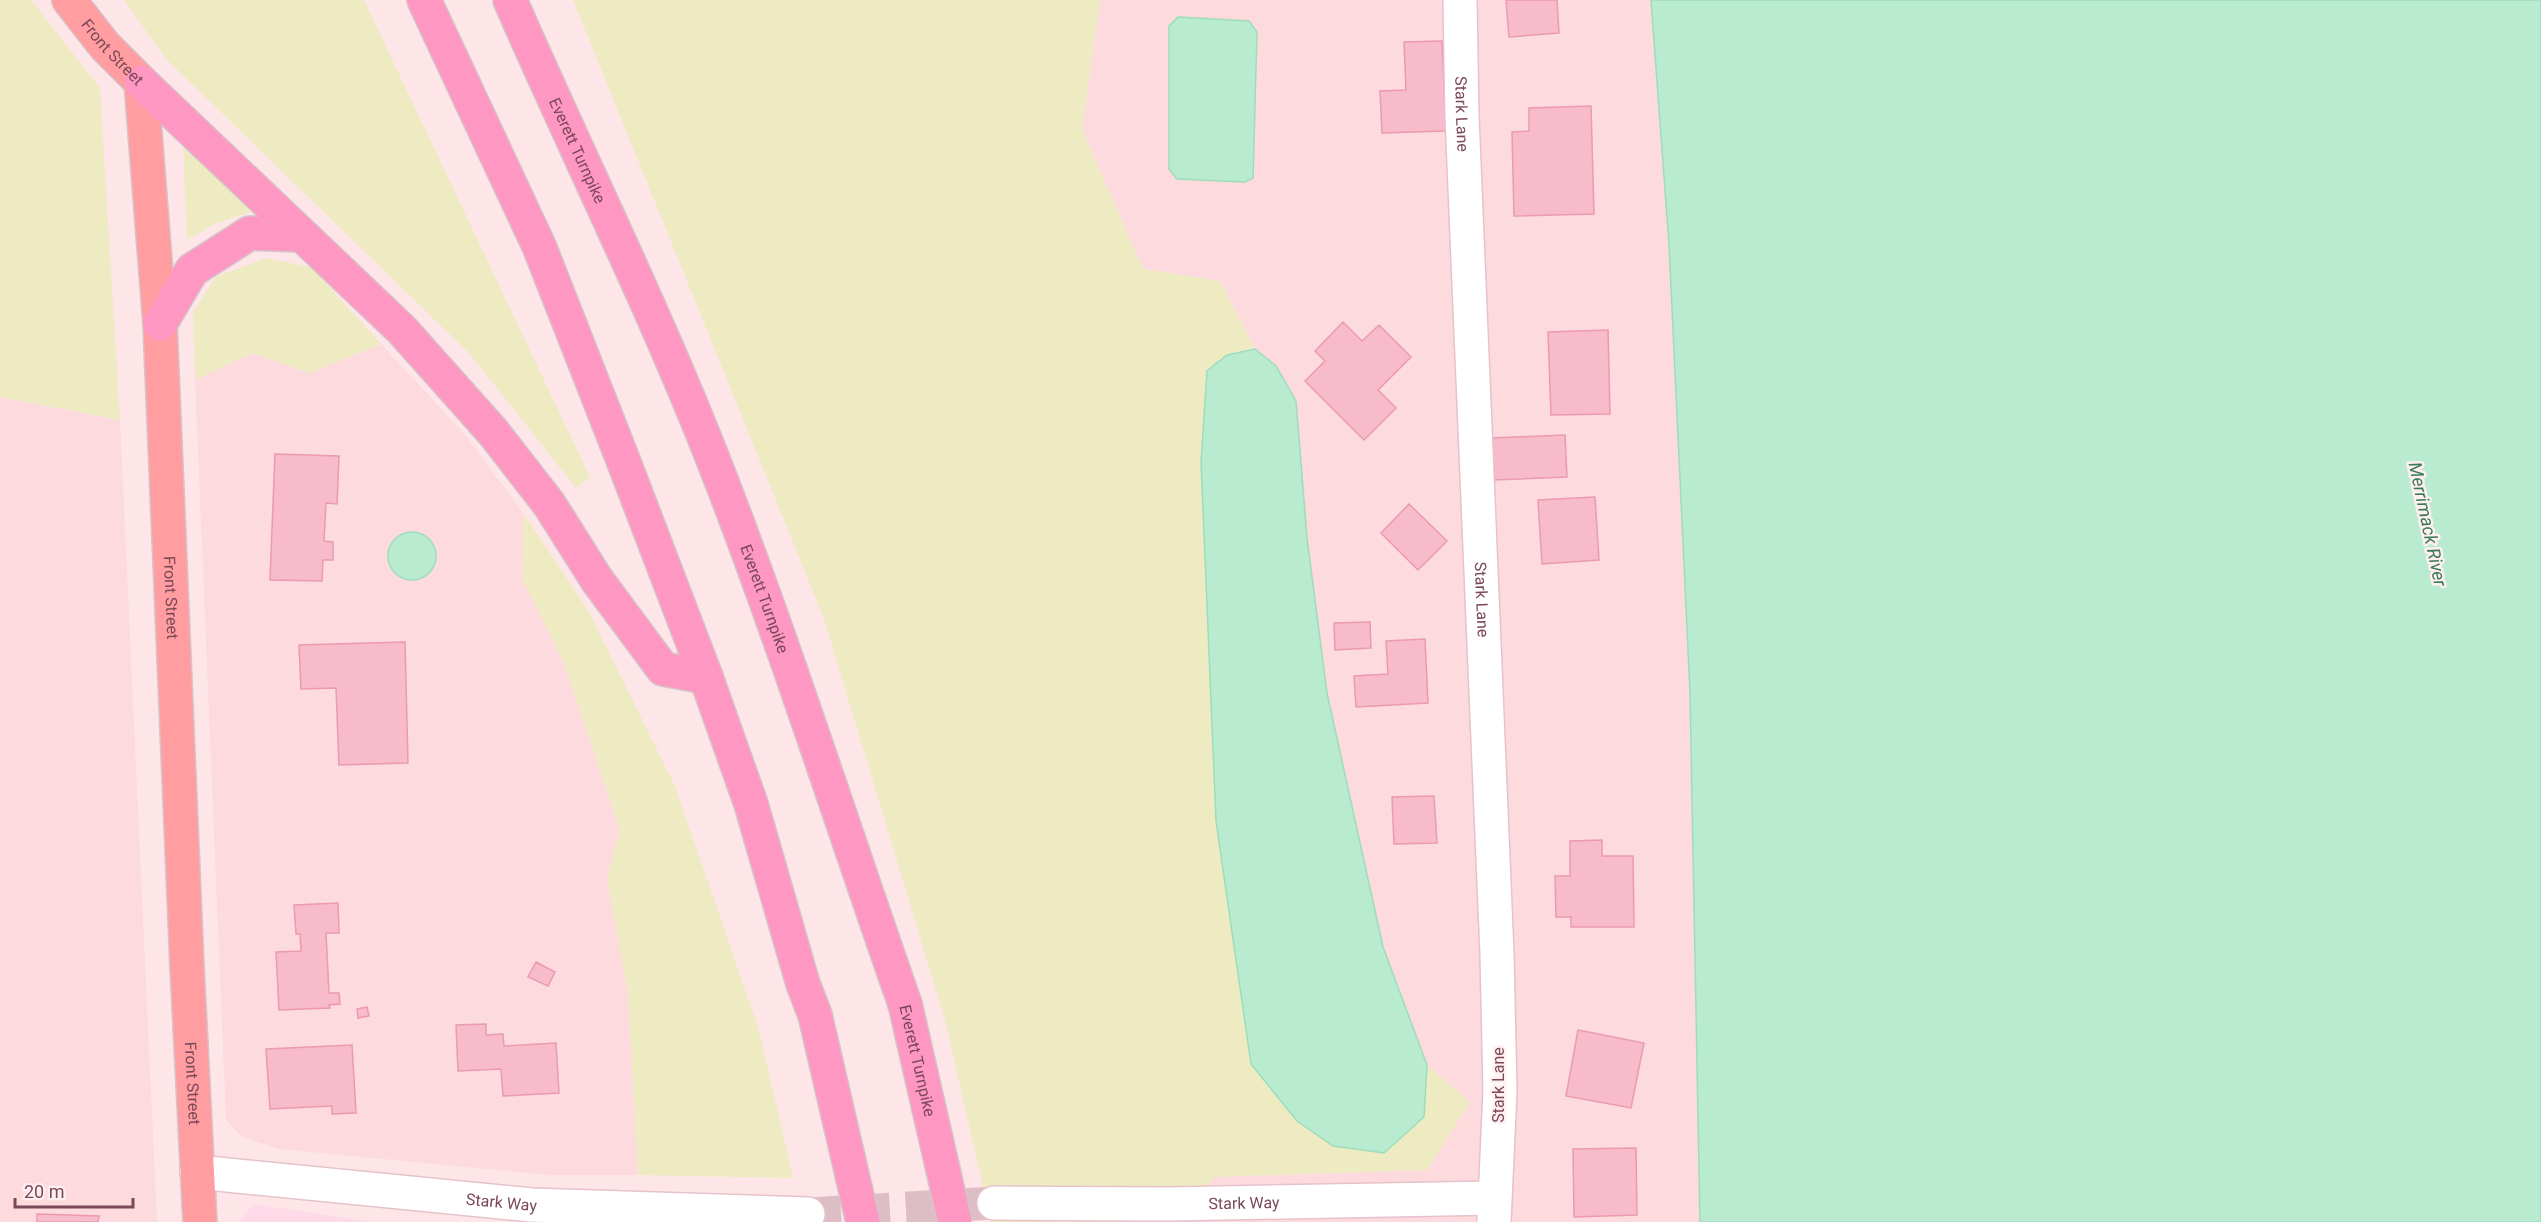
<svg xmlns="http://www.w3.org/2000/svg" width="2541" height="1222" font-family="Roboto,sans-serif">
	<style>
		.residential { fill: #fcdadd }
		.commercial { fill: #ffdae8 }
		.green { fill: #eeebc3 }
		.water { fill: #b8ebd0; stroke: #9dddbc; stroke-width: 1.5 }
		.building { fill: #f7bbcb; stroke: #eb9ab1; stroke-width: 1.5 }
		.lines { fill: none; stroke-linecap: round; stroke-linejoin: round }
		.minor-tunnel { stroke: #ddbec4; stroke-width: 33; stroke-dasharray: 33 16; stroke-linecap: butt }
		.minor-casing { stroke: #e7c2ca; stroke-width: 36 }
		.major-casing { stroke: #d5c4ca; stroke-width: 36 }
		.highway-casing { stroke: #d5c4ca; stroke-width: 36 }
		.minor { stroke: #fff; stroke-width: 33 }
		.major { stroke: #ff9da1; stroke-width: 33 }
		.highway { stroke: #fe97c2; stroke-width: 33 }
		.highway-bridge-casing { stroke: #d5c4ca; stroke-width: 36; stroke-linecap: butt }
		.highway-bridge { stroke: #fe97c2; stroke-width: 33 }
		.labels { text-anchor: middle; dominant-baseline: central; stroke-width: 5; stroke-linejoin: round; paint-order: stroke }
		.street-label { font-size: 16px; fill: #7b4858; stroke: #ffeff0 }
		.water-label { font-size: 18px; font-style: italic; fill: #377a58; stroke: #ffeff0 }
	</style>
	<rect width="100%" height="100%" fill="#fee6e8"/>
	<path class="residential" d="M1100 0H1651L1669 244 1690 692 1700 1222H1185L1213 1177 1427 1170 1470 1102 1427 1065 1383 947 1327 693 1307 538 1296 401 1276 366 1255 349 1220 281 1143 269 1082 129Z
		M381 344 462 431 524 514 522 578 564 663 620 829 607 878 628 993 638 1175H549L279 1149 242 1137 226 1120 195 380 252 353 310 373Z
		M0 397 120 420 157 1222H0Z"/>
	<path class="commercial" d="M254 1204 371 1222H239Z"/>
	<path class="green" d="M0 0H31L100 88 120 420 0 397Z
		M124 0H364L590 477 576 488 468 352 166 59Z
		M573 0H1100L1082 129 1143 269 1220 281 1255 349 1227 355 1424 1117 1427 1065 1470 1102 1427 1170 1214 1177 1185 1222H991L945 1020 824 619Z
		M183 145 257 210 217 223 187 240Z
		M266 258 311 267 381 344 310 373 252 353 195 380 193 312 216 277Z
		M524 514 588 610 675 786 759 1030 793 1178 638 1175 628 993 607 878 620 829 564 663 522 578Z"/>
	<path class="water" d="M1651 0H2541V1222H1700L1690 692 1669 244Z
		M1178 17 1249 21 1257 32 1253 178 1245 182 1177 179 1169 169V26Z
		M1255 349 1276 366 1296 401 1307 538 1327 693 1383 947 1427 1065 1424 1117 1384 1153 1333 1146 1297 1121 1251 1064 1216 821 1201 462 1207 371 1227 355Z
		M388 556a24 24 0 1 1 48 0a24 24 0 1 1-48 0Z"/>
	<path class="building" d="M1506 0H1557L1559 33 1509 37Z
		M1442 41 1446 131 1382 133 1380 91 1406 90 1404 42Z
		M1591 106 1594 214 1514 216 1512 132 1529 131V108Z
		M1343 322 1362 341 1379 325 1411 357 1378 390 1396 408 1364 440 1305 381 1325 361 1315 351Z
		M1608 330 1610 414 1551 415 1548 332Z
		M1565 435 1567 477 1493 480 1491 438Z
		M275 454 339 456 337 504 326 503 324 541 333 542V560H323L322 581 270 580Z
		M1595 497 1599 560 1542 564 1538 500Z
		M1409 504 1447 541 1418 570 1381 533Z
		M1370 622 1371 648 1335 650 1334 623Z
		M1425 639 1428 703 1356 707 1354 676 1388 674 1386 641Z
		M405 642 408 763 339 765 336 688 301 689 299 645Z
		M1434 796 1437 843 1394 844 1392 797Z
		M1602 840V856H1633L1634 927H1571V917H1556L1555 876H1570V841Z
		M338 903 339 933H326L329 993H339L340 1004 329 1005 330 1008 279 1010 276 952 301 951 300 934H296L294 905Z
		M536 962 555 972 548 986 528 977Z
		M367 1007 369 1016 358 1018 357 1009Z
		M486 1024V1035L503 1034 504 1046 556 1043 559 1093 503 1096 501 1069 458 1071 456 1025Z
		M1578 1030 1644 1043 1631 1108 1566 1096Z
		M352 1045 356 1113 332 1114V1106L270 1109 266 1049Z
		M1636 1148 1637 1215 1574 1217 1573 1149Z
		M37 1214 99 1216 98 1222H37Z"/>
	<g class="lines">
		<path class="minor-tunnel" d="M808 1214 994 1203"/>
		<g class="minor-casing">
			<g id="minor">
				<path id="s1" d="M1460 0 1462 116 1497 954 1500 1091 1494 1222"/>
				<path id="s2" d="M197 1172 532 1205 808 1214"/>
				<path id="s3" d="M994 1203 1168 1204 1494 1198"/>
			</g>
		</g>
		<g class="major-casing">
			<g id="major">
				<path id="s4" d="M69 0 105 46 141 82 160 324 187 967 200 1222"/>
			</g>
		</g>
		<g class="highway-casing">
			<g id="highway">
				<path d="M424 0 539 246 625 465 706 677 751 804 803 984 815 1015"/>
				<path id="s5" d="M510 0C578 156 654 308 716 467 785 644 842 825 905 1004"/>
				<path d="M141 82 402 330 493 432 549 504 597 580 663 669 706 677"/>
				<path d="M160 324 192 270 250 233 301 235"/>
			</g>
		</g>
		<use href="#minor" class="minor"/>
		<use href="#major" class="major"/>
		<use href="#highway" class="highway"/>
		<g class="highway-bridge-casing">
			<g id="highway-bridge">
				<path id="s6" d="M905 1004 955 1222"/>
				<path d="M815 1015 863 1222"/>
			</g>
		</g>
		<use href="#highway-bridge" class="highway-bridge"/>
	</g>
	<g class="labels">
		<g class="street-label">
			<text stroke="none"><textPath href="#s4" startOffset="68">Front Street</textPath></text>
			<text stroke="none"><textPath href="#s1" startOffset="114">Stark Lane</textPath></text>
			<text stroke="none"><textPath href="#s5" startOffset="165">Everett Turnpike</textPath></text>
			<text stroke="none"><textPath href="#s4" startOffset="626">Front Street</textPath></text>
			<text stroke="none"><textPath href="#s1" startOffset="600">Stark Lane</textPath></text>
			<text stroke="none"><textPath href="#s5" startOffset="651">Everett Turnpike</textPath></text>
			<text stroke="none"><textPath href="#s6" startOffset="58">Everett Turnpike</textPath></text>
			<text stroke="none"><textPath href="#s4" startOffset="1112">Front Street</textPath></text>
			<text transform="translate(1498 1085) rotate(-90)">Stark Lane</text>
			<text stroke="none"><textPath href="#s2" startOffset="306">Stark Way</textPath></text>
			<text stroke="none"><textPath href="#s3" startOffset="250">Stark Way</textPath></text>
		</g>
		<g class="water-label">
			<text transform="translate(2428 524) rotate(78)">Merrimack River</text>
		</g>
	</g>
	<path d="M15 1198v9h118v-9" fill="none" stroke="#7b4858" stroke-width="3"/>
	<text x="24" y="1198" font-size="18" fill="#7b4858" stroke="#ffeff0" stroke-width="4.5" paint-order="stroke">20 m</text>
</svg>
